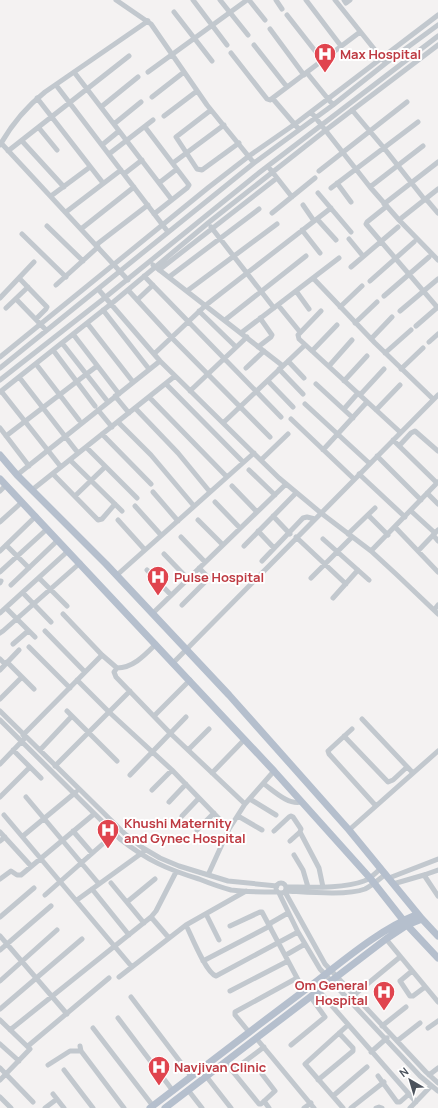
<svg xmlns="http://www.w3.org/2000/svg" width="438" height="1108" font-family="Manrope,sans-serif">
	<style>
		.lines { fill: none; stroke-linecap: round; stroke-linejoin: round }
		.minor { stroke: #c2c8ce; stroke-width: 5 }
		.major { stroke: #b5bfcd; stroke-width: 7 }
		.labels { text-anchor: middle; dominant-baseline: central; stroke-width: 4; stroke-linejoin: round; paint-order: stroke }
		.health-label { font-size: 13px; font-weight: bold; fill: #be3a42; stroke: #fff; text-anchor: start }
	</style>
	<rect width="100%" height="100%" fill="#f4f2f2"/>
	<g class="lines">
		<path class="minor" d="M116 0 151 24 207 105 254 163
			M193 0 227 45
			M220 0 248 35
			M249 0 265 20
			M276 0 282 9
			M306 0 341 46
			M335 0 383 60
			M344 0 346 3 350 0
			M174 12 212 61
			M287 15 323 61
			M270 29 304 75
			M254 45 287 87
			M231 53 267 99 270 100 360 32
			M74 72 172 200
			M148 72 247 0
			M307 73 333 105
			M56 85 168 232
			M152 97 184 72
			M37 98 103 183
			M273 99 297 127
			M101 107 138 77
			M211 110 176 137 197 169 202 170 239 143
			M352 110 384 148 425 200
			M311 112 370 187 399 220 438 260
			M164 116 197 91
			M114 124 141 102
			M145 127 189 185 187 188 154 214
			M39 128 57 150
			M22 141 64 187
			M1 143 128 280
			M0 145C12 124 26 107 45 92L148 21
			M102 145 119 131
			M8 151 129 56
			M109 154 153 120
			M173 163 224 125
			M270 169 292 197
			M319 171 407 102
			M124 174 142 160
			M159 183 177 169
			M337 183 351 202
			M370 187 423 146
			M331 188 418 122
			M318 193 351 232
			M51 196 90 167
			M426 199 438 213
			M384 204 438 162
			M303 205 314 221
			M387 206 367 222 366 224 438 308
			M66 212 121 170
			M272 213 315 178
			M317 219 336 240
			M399 220 438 189
			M47 226 83 261
			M211 227 274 308
			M81 229 134 187
			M302 230 320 253
			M22 234 66 277
			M349 239 363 256
			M96 245 148 205
			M153 265 283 366
			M351 267 398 227
			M159 270 277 178
			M144 276 281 417
			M169 277 259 209
			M19 278 47 307 46 309 36 319
			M313 278 375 343 433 399
			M370 281 414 242
			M56 285 98 247
			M98 289 160 361 279 478 321 513 371 551 396 574 438 614
			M128 290 171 337 270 437
			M187 291 277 224
			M296 291 309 309
			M384 296 429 257
			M0 298 34 262
			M16 299 46 330
			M137 300 153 285
			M278 305 300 332
			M340 307 362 286
			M6 308 28 287
			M103 310 149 369
			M199 311 236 347
			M321 311 298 335 299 339 400 432
			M400 311 438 279
			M225 320 306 256
			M87 323 133 382
			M355 323 377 302
			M416 326 438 307
			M241 333 339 258
			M73 334 119 394
			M371 339 392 317
			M429 342 438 334
			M62 343 108 402
			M258 347 271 337 272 335 260 318
			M53 350 95 406
			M312 351 337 325
			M385 353 411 330
			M154 354 206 305 331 208
			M0 357 209 187 249 156 295 124 438 15
			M288 361 304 378
			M36 364 79 420
			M329 366 352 340
			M0 368 254 163 333 105 386 63 438 25
			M246 368 264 351
			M279 369 303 394
			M401 369 423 348
			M19 377 78 453
			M0 380 102 300 260 172 438 36
			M268 381 293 407
			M344 381 367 356
			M166 384 243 462
			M316 384 353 418
			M1 391 61 467
			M190 391 247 337
			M0 392 111 304 208 223 326 130 438 45
			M360 395 384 369
			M115 396 129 413
			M149 397 227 477
			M305 404 369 463
			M135 408 178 453 210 492
			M344 409 358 393
			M98 410 112 427
			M376 410 400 385
			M291 419 354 479
			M118 422 151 455 194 506
			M223 423 305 345
			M0 428 29 466
			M102 434 151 484
			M6 436 97 366
			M393 440 437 483
			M399 446 411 433 415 431 438 451
			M86 447 137 498
			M323 450 367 402
			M377 456 421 500
			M70 460 122 511
			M261 460 288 434
			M249 470 275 495
			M53 474 98 520 102 519 115 504
			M359 474 405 517
			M17 475 160 361
			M232 486 257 512
			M32 490 175 376
			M0 491 6 485
			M153 492 178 521
			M427 493 438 504
			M75 496 105 467
			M215 502 240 528
			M135 506 161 535
			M411 511 435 533
			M368 515 388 535
			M273 516 290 534
			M118 520 145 550
			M198 520 223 545
			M0 522 22 502
			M395 527 438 572
			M258 531 274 548
			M348 534 375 508
			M433 535 438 541
			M181 537 205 562
			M296 537 346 584
			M323 539 369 580
			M6 545 29 568
			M244 546 296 493
			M0 551 36 516
			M371 551 438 482
			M418 551 438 530
			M164 554 188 579
			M262 561 303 518 307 517 315 519
			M147 570 171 595
			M0 572 47 529
			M117 575 254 453
			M39 578 67 606
			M311 578 352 537
			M0 583 1 581
			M11 585 58 540
			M23 593 51 622
			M333 598 358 570
			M182 605 209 578 199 568
			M6 608 35 637
			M434 610 438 605
			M0 613 68 551
			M153 613 286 484
			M63 614 102 655 117 668C133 668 145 655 156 644
			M45 631 85 672
			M0 633 3 631 80 563
			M13 644 28 631
			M29 647 70 688
			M0 659 5 664
			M7 662 34 689
			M173 663 438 395
			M117 668 114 672 116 677 170 733 245 804
			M0 670 19 650
			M77 680 109 712 172 770 229 829
			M0 699 22 677
			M0 711 125 834 143 848 160 858 179 866 228 881 277 886
			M67 711 117 761
			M154 716 190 680
			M362 719 413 773
			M0 720 120 839C147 860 166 869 199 879 209 883 220 887 231 890 245 892 262 892 277 892
			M352 729 328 751 329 754 376 806
			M23 735 102 655
			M344 736 388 782 393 780 407 767
			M13 750 41 778
			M40 750 72 716
			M188 750 209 729
			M0 764 24 739
			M55 766 130 691
			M212 773 244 740
			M130 775 186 717
			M264 784C274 791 288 805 301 802
			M152 790 172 770
			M0 797 30 767
			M26 797 99 884
			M250 799 276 815
			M169 802 186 784
			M4 815 132 967
			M182 816 199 798
			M238 816 262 830
			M197 830 214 813
			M349 830 438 751
			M73 831 92 853
			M274 831 289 817 291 816 293 817 301 829 300 832 290 841
			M0 832 31 866
			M300 832 319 868 323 887
			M23 836 76 792
			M0 841 5 837
			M294 855 303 870 308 887
			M208 875 229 829 245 804 274 771
			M424 875 438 896
			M389 878 438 859
			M0 879 11 871 17 875H21L94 814
			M276 888a5 5 0 1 1 10 0a5 5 0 1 1-10 0Z
			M111 883 144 923
			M393 884 424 875 438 870
			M286 887C308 887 343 889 364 881 370 879 376 873 381 868
			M92 889 129 935
			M286 891C306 892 347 896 365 889 373 885 379 879 386 874
			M285 892 325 964 426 1072 438 1083
			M279 893 298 932 320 969 420 1076 438 1091
			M45 895 114 834
			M77 900 146 850
			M127 902 155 879
			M206 914 219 940
			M0 917 34 888
			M151 917 169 938
			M269 924 288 913
			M186 925C191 935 206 973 216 976L298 932
			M230 926 260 912H262L304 991
			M0 936 67 1014
			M386 939 438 1002
			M0 950 51 906
			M286 955 305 944
			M203 961 270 926
			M412 971 400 981 410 996H413L425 987
			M119 977 186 925 246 891
			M0 981 57 930
			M318 990 416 1102
			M230 991 288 961
			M354 995 400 957
			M131 997 191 1076
			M0 1009 82 939
			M118 1018 173 1091
			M0 1020 30 1049 0 1080
			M382 1026 406 1007
			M93 1028 153 1106
			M428 1028 438 1021
			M10 1030 151 917 156 911 176 872
			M249 1032 235 1015V1012L297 978
			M256 1038 314 1108
			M397 1041 420 1023
			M0 1044 19 1061
			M291 1045 325 1017 310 996
			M28 1046 109 978
			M80 1046 81 1051 124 1108
			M371 1052 387 1038
			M225 1062 259 1104H261L275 1091 262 1074
			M48 1065 70 1051H81
			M0 1068 33 1102
			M64 1070 93 1108
			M232 1071 264 1047
			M429 1075 438 1068
			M206 1076 231 1108
			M378 1076 397 1102H400L409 1094
			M318 1080 353 1051V1048L339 1033
			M188 1090 202 1108
			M53 1094 64 1108
			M333 1096 367 1067
			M0 1097 11 1108
			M264 1101 269 1108
			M45 1108 57 1099
			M304 1108 311 1103
			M343 1108 305 1064 348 1025
			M351 1108 384 1082
			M376 1108 379 1107 382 1108
			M410 1108 431 1086"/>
		<path class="major" d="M0 455 17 475 106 564 229 695 349 830 422 919 438 936
			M0 479 274 771 370 878 407 925 438 958
			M150 1108C201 1069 253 1029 305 990 341 963 376 931 418 914
			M165 1108 386 939 407 925 422 919"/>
	</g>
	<defs>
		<g id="hospital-pin" transform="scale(1.15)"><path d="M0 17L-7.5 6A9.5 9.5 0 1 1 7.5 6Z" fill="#e0444e" stroke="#fff"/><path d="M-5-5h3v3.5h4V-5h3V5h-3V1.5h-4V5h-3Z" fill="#fff"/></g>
	</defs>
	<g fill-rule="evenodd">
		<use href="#hospital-pin" x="325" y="54"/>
		<use href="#hospital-pin" x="158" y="577"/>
		<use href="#hospital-pin" x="108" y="830"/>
		<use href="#hospital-pin" x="384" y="992"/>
		<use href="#hospital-pin" x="159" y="1067"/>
	</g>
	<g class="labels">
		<g class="health-label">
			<text x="340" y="54">Max Hospital</text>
			<text x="174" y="577">Pulse Hospital</text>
			<text x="124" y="823">Khushi Maternity<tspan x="124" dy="15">and Gynec Hospital</tspan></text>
			<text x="368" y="985" text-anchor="end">Om General<tspan x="368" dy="15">Hospital</tspan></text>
			<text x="174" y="1067">Navjivan Clinic</text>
		</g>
	</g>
	<g transform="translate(410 1080) rotate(322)" stroke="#ffffff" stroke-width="3" paint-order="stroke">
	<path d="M0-3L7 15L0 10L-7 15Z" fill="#4c535d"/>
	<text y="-6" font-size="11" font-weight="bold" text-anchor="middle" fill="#4c535d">N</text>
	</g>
</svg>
